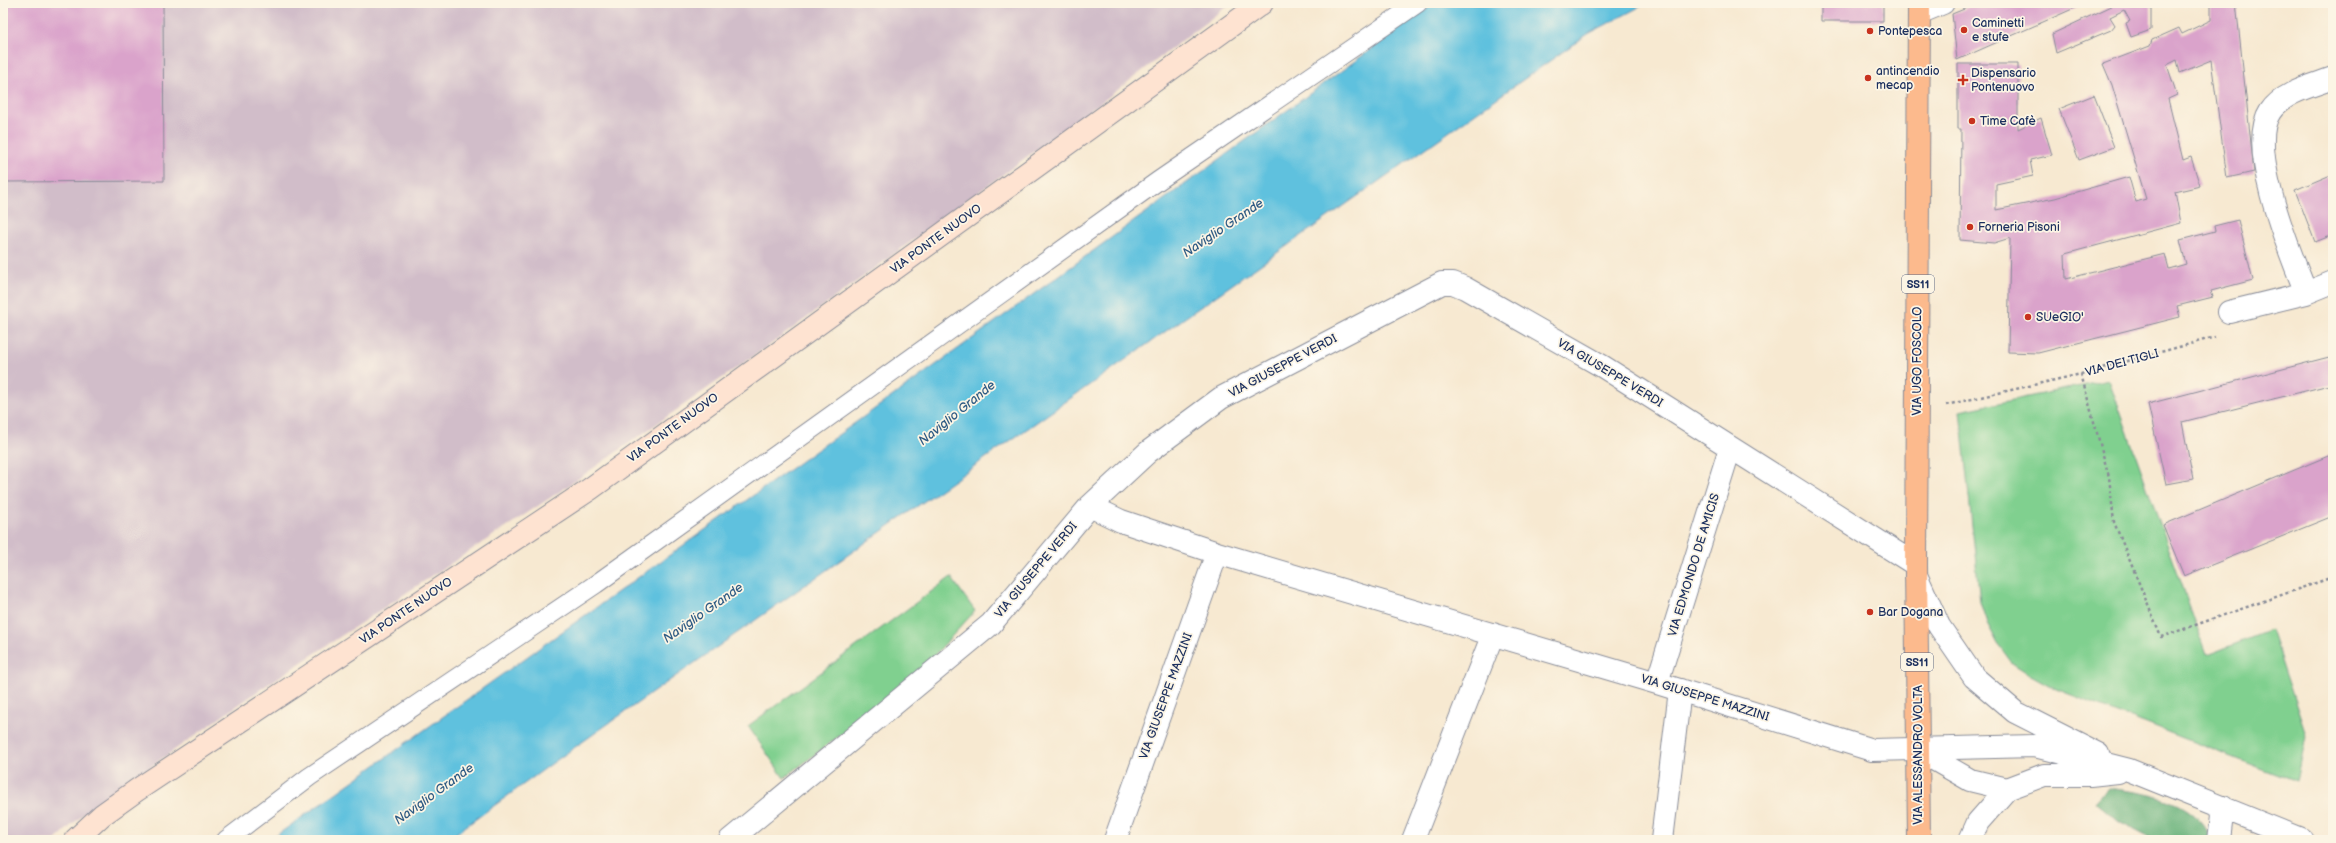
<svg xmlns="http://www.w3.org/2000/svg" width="2336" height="843" font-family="'Balsamiq Sans',sans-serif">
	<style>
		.industrial { fill: #d1bdc9 }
		.green { fill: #80d08f; stroke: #4e8076 }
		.forest { fill: #68b27a; stroke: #42706c }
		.water { fill: #5fc1de; stroke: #3d789e }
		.building { fill: #daa3cb }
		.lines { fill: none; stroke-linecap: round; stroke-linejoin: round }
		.lane-casing { stroke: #898c98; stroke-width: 20 }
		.street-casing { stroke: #898c98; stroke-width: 24 }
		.secondary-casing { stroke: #898c98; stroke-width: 24 }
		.primary-casing { stroke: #898c98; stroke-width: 24 }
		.path { stroke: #898c98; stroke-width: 2.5; stroke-dasharray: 3 3; stroke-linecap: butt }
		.lane { stroke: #fff; stroke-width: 18 }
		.street { stroke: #fff; stroke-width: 22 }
		.secondary { stroke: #fee3d1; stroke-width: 22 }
		.primary { stroke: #fcba8d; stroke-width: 22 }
		.poi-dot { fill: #c8321e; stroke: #fcf5e5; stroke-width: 1.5 }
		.labels { text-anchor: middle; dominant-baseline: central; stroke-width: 3.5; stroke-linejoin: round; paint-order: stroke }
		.shield { fill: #fcf5e5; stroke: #5e6a86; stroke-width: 1 }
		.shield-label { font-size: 11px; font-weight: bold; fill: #1b2f5e }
		.poi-label { font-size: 12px; fill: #1b2f5e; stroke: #fcf5e5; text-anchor: start }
		.street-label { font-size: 12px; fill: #1b2f5e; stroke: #fcf5e5 }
		.water-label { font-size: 13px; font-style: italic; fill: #2f5b84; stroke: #fcf5e5 }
	</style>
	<rect width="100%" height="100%" fill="#fcf5e5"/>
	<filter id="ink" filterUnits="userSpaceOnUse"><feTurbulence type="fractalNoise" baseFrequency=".025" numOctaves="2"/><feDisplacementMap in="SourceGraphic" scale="8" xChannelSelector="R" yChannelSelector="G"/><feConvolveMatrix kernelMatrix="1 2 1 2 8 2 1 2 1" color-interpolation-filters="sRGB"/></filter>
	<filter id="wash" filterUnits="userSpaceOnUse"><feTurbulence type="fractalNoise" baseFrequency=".012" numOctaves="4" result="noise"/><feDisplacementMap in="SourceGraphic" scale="16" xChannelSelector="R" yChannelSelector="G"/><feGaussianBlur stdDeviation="0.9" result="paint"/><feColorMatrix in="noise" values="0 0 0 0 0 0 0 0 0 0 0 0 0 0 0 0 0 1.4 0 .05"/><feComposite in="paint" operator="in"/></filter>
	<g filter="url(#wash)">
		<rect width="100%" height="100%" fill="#f7e9d1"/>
		<path class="industrial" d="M3 3H1231L1103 101 778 339 562 490 261 689 86 812 55 840H3Z"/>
		<path class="green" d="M2109 380 2207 655 2271 630 2306 735 2297 782 2056 689 2029 674 2012 663 1998 644 1987 623 1980 602 1960 411Z
			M951 577 975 611 909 683 784 778 748 726Z"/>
		<path class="forest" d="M2108 788C2148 794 2194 797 2212 840H2154L2117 821 2095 802Z"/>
		<path class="water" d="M1435 3H1647L1588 34 561 757 447 840H270L904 388Z"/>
		<g id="blocks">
			<path class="building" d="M3 3H163L164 181 3 182Z
				M1821 3H1883V21H1821Z
				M1979 3H2086L1957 60 1952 14Z
				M2118 3H2151V30L2131 37 2126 23 2130 21 2124 10 2110 17 2115 25 2111 30 2056 53 2052 34Z
				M2211 3H2236L2254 172 2227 178 2211 60 2180 73 2177 60 2167 65 2177 95 2168 99 2183 160 2191 157 2200 186 2175 192 2181 223 2065 254 2066 279 2165 254 2169 269 2186 264 2180 240 2215 231 2214 226 2238 220 2253 280 2211 291 2213 297 2177 306 2180 317 2038 353 2008 352 2010 238 1994 243 1960 240 1961 129H1958V64H2018V129L2041 118 2052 155 2030 160 2033 176 1996 184V210L2055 198 2129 177 2136 202 2146 199 2112 85 2103 64 2150 46 2152 40 2179 28 2182 34 2211 20Z
				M2094 95 2114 147 2079 160 2059 109Z
				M2333 174V235L2315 242 2295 190Z
				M2333 356V384L2182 422 2193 479 2166 484 2148 404Z
				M2333 454V516L2184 576 2163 525Z"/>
		</g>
	</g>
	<g filter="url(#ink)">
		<use href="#blocks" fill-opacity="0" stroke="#898c98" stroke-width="1"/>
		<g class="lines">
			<g class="lane-casing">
				<path id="lane" d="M226 840 309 777 596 584 1158 181 1418 3"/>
			</g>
			<g class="street-casing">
				<path id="street" d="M1919 13 1943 3
					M2306 293C2291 255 2246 148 2270 112 2283 92 2312 86 2333 78
					M2229 312 2306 293 2333 282
					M1090 506 1121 521 1217 553 1657 683 1872 750 2035 746 2129 770 2303 840
					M1916 575 1939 626 1974 677 2015 712 2098 754
					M1657 683 1730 448
					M1918 750 1970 780 2007 789
					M730 840 991 624 1090 506 1148 452 1221 398 1442 283H1453L1465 288 1602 366 1916 565
					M1115 840 1217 553
					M1413 840 1493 634
					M1662 840 1680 690
					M1970 840 1978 822 2007 789 2044 775H2090L2118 772
					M2219 840 2223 807"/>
			</g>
			<g class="secondary-casing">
				<path id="secondary" d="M75 840 102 815 137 790 590 489 1262 3"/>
			</g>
			<g class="primary-casing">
				<path id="primary" d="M1919 840 1916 565 1919 3"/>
			</g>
			<path class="path" d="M2081 374 2109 477 2114 522 2161 637 2333 577
				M1946 405 2081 374 2215 337"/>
			<use href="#lane" class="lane"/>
			<use href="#street" class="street"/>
			<use href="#secondary" class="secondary"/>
			<use href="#primary" class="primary"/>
		</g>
	</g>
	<g class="poi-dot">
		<circle cx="1964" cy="30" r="4"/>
		<circle cx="1870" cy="31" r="4"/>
		<circle cx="1868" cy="78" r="4"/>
		<path d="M1961 74h4v4h4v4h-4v4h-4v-4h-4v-4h4z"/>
		<circle cx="1972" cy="121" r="4"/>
		<circle cx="1970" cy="227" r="4"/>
		<circle cx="2028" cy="317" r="4"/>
		<circle cx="1870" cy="612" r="4"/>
	</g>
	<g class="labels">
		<g class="shield">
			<rect x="1902" y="275" width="32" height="18" rx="3"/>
			<rect x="1901" y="653" width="32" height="18" rx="3"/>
		</g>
		<g class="shield-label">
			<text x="1918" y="284">SS11</text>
			<text x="1917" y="662">SS11</text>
		</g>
		<g class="poi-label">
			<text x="1972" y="23">Caminetti<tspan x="1972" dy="14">e stufe</tspan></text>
			<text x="1878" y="31">Pontepesca</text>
			<text x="1876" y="71">antincendio<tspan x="1876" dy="14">mecap</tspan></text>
			<text x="1971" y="73">Dispensario<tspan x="1971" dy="14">Pontenuovo</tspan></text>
			<text x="1980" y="121">Time Cafè</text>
			<text x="1978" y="227">Forneria Pisoni</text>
			<text x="2036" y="317">SUeGIO'</text>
			<text x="1878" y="612">Bar Dogana</text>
		</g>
		<g class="street-label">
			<text transform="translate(936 239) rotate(-36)">VIA PONTE NUOVO</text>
			<text transform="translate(1917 361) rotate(-90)">VIA UGO FOSCOLO</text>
			<text transform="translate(2122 363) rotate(-15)">VIA DEI TIGLI</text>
			<text transform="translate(1283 366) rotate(-28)">VIA GIUSEPPE VERDI</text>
			<text transform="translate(1610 373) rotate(31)">VIA GIUSEPPE VERDI</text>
			<text transform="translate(673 428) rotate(-36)">VIA PONTE NUOVO</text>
			<text transform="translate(1694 565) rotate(-73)">VIA EDMONDO DE AMICIS</text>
			<text transform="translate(1036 570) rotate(-50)">VIA GIUSEPPE VERDI</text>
			<text transform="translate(406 611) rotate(-34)">VIA PONTE NUOVO</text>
			<text transform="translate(1166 696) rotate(-70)">VIA GIUSEPPE MAZZINI</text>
			<text transform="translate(1705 698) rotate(17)">VIA GIUSEPPE MAZZINI</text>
			<text transform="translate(1918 755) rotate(-90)">VIA ALESSANDRO VOLTA</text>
		</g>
		<g class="water-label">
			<text transform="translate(1223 228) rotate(-34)">Naviglio Grande</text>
			<text transform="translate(957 413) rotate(-39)">Naviglio Grande</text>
			<text transform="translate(703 613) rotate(-35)">Naviglio Grande</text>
			<text transform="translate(434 794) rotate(-36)">Naviglio Grande</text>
		</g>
	</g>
	<rect width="2336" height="843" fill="none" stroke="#fcf5e5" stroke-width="16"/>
</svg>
